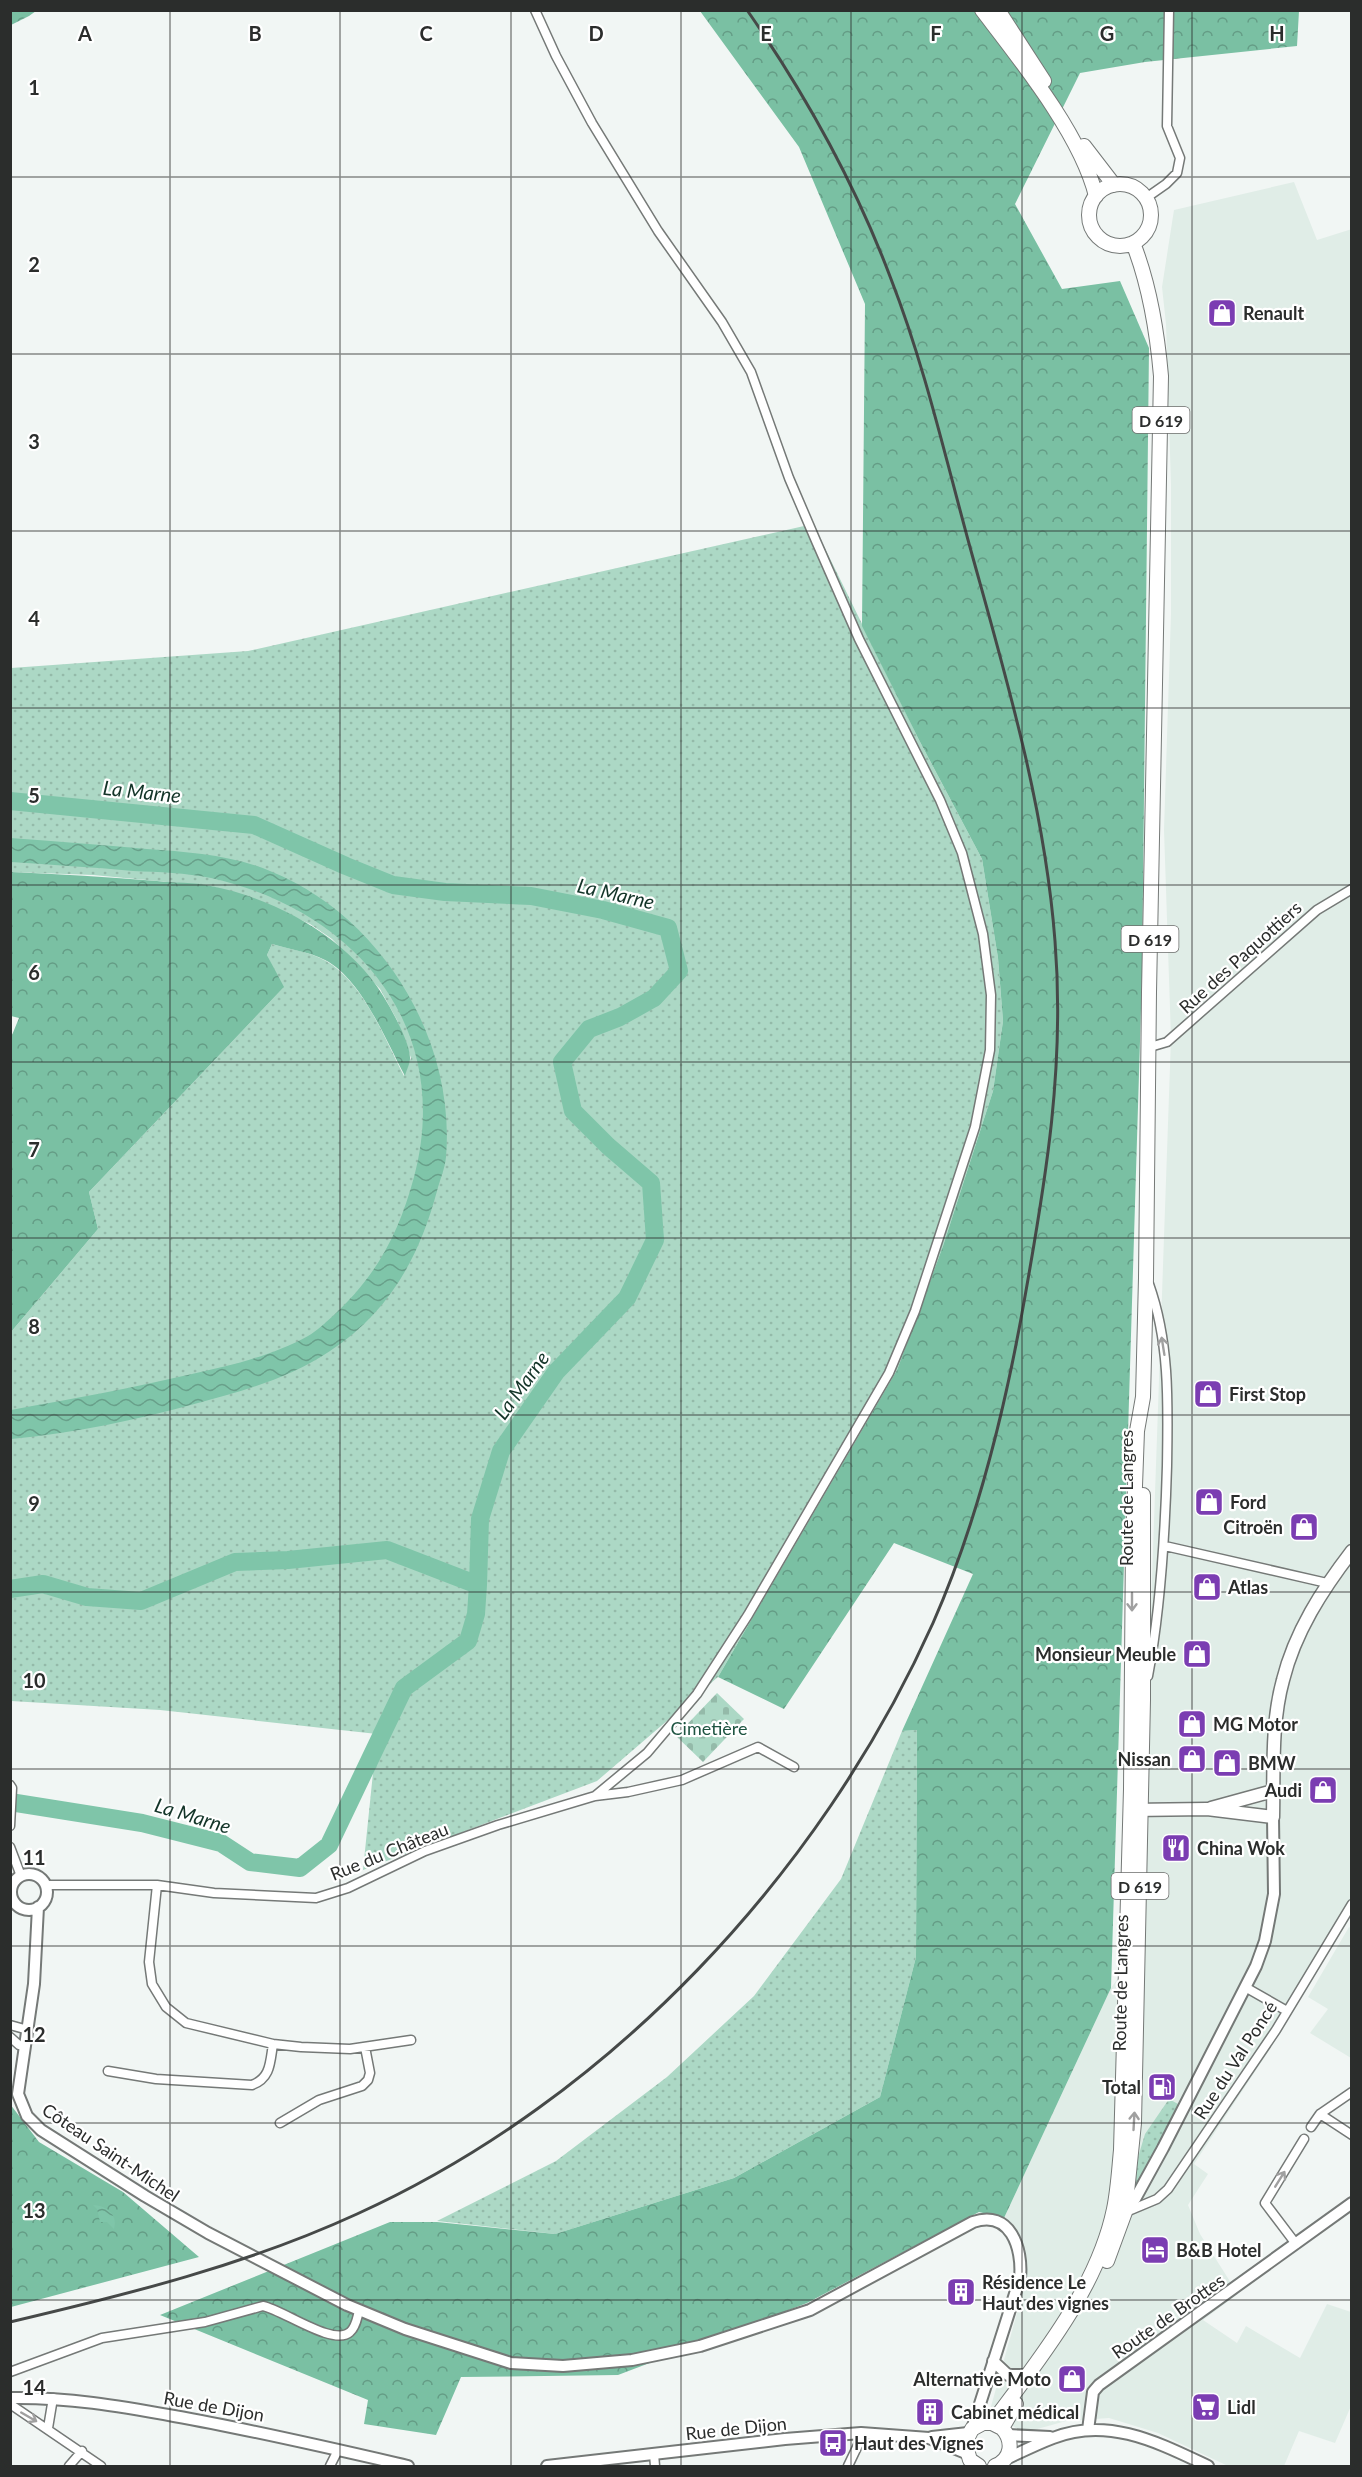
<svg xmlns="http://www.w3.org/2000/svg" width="1362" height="2477" font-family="Lato,sans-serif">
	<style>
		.built { fill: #e0ede7 }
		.grass { fill: url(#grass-dots) }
		.forest { fill: url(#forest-crowns) }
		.cemetery { fill: url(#cemetery-stones) }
		.water { fill: url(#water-waves) }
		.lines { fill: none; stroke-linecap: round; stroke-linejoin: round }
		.river { stroke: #7fc5a9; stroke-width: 18 }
		.minor-casing { stroke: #757977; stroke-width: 11 }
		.tertiary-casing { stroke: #757977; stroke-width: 14 }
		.secondary-casing { stroke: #757977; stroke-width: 15 }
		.primary-casing { stroke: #757977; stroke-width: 16 }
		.minor { stroke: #fff; stroke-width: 8 }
		.tertiary { stroke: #fff; stroke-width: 10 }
		.secondary { stroke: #fff; stroke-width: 12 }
		.primary { stroke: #fff; stroke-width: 14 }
		.rail { stroke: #464948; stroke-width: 3 }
		.oneway { stroke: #a0a0a0 }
		.grid { fill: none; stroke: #2b2d2c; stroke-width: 1.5; stroke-opacity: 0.55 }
		.labels { text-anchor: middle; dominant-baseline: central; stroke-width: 4.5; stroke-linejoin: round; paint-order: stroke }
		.shield { fill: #fff; stroke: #6b6c6b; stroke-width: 1.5 }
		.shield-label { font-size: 16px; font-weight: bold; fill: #2b2d2c }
		.poi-label { font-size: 18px; font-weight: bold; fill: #2b2d2c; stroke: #fff; text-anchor: start }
		.street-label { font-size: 18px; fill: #2b2d2c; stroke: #fff }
		.park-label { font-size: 18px; fill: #1d5441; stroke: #fff }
		.water-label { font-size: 20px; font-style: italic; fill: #133428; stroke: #fff }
		.grid-label { font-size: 20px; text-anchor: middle; font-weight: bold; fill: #2b2d2c; stroke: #fff; stroke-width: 4.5; stroke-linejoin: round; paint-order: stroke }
	</style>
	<defs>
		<pattern id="grass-dots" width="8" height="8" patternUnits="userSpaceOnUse" patternTransform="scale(1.5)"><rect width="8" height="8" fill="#acd8c5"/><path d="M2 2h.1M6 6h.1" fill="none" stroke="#94baa9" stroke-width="1.8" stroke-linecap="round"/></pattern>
		<pattern id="forest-crowns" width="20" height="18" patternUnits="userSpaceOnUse" patternTransform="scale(1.5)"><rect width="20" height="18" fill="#7ac0a3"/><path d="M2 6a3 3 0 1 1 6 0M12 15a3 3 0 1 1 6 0" fill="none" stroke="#649c85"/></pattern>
		<pattern id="cemetery-stones" width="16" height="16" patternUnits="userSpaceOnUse" patternTransform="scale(1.5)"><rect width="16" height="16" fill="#acd8c5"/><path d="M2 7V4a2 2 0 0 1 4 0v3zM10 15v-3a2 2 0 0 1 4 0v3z" fill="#94baa9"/></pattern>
		<pattern id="water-waves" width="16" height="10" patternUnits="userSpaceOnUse" patternTransform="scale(1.5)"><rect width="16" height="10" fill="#7fc5a9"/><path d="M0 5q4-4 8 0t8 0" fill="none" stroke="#68a08a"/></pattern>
	</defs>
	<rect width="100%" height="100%" fill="#f1f6f4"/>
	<path class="built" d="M1294 182 1317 240 1352 229 1351 1916 1272 2046 1194 2164 1208 2174 1188 2205 1200 2234 1238 2294 1203 2320 1237 2343 1246 2326 1300 2358 1327 2304 1351 2312V2406L1335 2443 1299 2431 1284 2466H1228L1158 2433 1109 2418 1066 2421 1023 2433 990 2410 1022 2295 1025 2253 1020 2235 1004 2218 1111 1988 1139 1949 1171 1038 1164 830 1171 614V485L1166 324 1162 287 1174 210Z
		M1349 1927 1352 1929 1351 2058 1310 2033 1328 2009 1308 1997Z"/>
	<path class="grass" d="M813 524 919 740 982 859 998 958 1003 1021 993 1091 943 1246 897 1370 718 1677 597 1781 363 1870 377 1734 160 1710 11 1701V1332L98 1229 89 1192 283 988 267 955 272 944C288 949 311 952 326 961 363 982 385 1039 404 1076L411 1058 397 1020 380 989 332 939 310 924 258 901 211 886 93 875 11 872V668L248 651Z
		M917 1730 916 1957 880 2097 734 2178 555 2234 437 2221 556 2161 667 2077 754 1996 841 1879 902 1731Z
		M1169 2099 1178 2104 1155 2158 1136 2192 1132 2190 1136 2164 1145 2134Z"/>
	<path class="forest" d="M10 11 11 10 36 11 29 16 11 25Z
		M700 11H1299L1297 46 1145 62 1080 73 1015 204 1062 289 1120 281 1149 348 1142 976 1111 1988 1004 2218 979 2212 807 2303 618 2375 461 2377 436 2435 364 2424 368 2400 160 2315 390 2222H437L555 2234 734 2178 880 2097 916 1957 917 1730 902 1731 973 1574 894 1543 784 1709 718 1677 897 1370 943 1246 993 1091 1003 1021 998 958 982 859 919 740 862 626 865 304 799 147Z
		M11 872C59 874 108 877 157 881 174 883 194 882 211 886 279 899 355 942 388 1004 395 1016 411 1046 410 1059 410 1064 406 1071 405 1076 386 1041 362 979 325 960 310 952 288 949 272 944L267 955 284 987 89 1192 98 1229 11 1332 10 1040 19 1018 11 1016Z
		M10 2104 39 2142 123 2192 199 2257 11 2307Z"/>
	<path class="cemetery" d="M717 1693 744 1719 703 1762 676 1736Z"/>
	<path class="water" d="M10 838C56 841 102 845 147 849 188 852 232 855 270 871 380 915 456 1038 446 1157 445 1168 440 1180 437 1191 419 1258 389 1312 330 1351 290 1378 243 1391 198 1403 136 1420 75 1433 11 1439V1410C71 1399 132 1388 192 1374 232 1365 272 1356 308 1336 317 1331 326 1322 334 1315 377 1275 399 1233 414 1177 454 1027 355 910 211 878 186 873 159 872 133 871 92 867 51 865 11 862Z
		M93 2205C107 2206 118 2214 114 2229L107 2222H100L97 2209Z"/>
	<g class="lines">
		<path class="river" d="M10 801 254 825 346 866 393 885 445 892 531 896 603 910 668 928 679 971 654 998 620 1017 589 1029 562 1062 573 1111 608 1146 651 1183 655 1240 627 1298 556 1372 501 1451 480 1519 478 1585 387 1550 288 1560 235 1562 141 1601 87 1597 43 1584 10 1589
			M10 1802 142 1823 221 1843 250 1862 300 1868 329 1845 404 1688 468 1641 476 1614 478 1585"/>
		<g class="minor-casing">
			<path id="minor" d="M535 10 556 56 592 123 658 231 722 322 751 372 789 478 816 541 859 639 940 800 962 853 983 934 991 995 990 1050 975 1127 915 1311 889 1373 748 1615 697 1694 647 1753 595 1796
				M1146 198 1166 184 1177 173 1180 158 1167 126 1169 10
				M1150 1047 1167 1042 1317 910 1352 889
				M1165 1546 1327 1583
				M1148 1676C1161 1607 1165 1536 1167 1466 1168 1405 1170 1343 1149 1284
				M10 1785 12 1788 10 1826
				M10 1847 21 1876
				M46 1885H157L214 1893 316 1898 348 1888 425 1851 498 1825 595 1796 628 1792 682 1780 758 1747 794 1767
				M157 1885 149 1962 152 1984 166 2007 186 2023 273 2044 301 2047 350 2049 411 2040
				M1245 1987 1287 2011
				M10 2025 28 2030
				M10 2037 19 2045 25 2047
				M108 2071 156 2079 252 2085C271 2078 270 2062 273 2044
				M1320 2114 1352 2135
				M280 2123 319 2100 362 2086 368 2080 370 2073 365 2047
				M1311 2127 1320 2114 1352 2092
				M1126 2212 1157 2199 1168 2189 1276 2030 1352 1904
				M1296 2244 1265 2203 1304 2139
				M10 2372 102 2338 205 2322 263 2306C283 2310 334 2347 350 2332 356 2327 357 2318 359 2311
				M10 2404 101 2466
				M48 2428 53 2398
				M654 2454 655 2466
				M69 2466 82 2451
				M330 2466 338 2450
				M848 2466 860 2441 861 2433"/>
		</g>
		<g class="tertiary-casing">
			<path id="tertiary" d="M11 1892a18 18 0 1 1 36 0a18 18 0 1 1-36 0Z
				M38 1907 34 1984 18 2094 27 2116 41 2130 145 2196 208 2233 347 2305 405 2329 511 2363 563 2366 632 2360 700 2346 810 2310 973 2222C1010 2209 1023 2248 1020 2278L972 2429
				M1125 2212 1135 2199 1163 2148 1256 1966 1265 1941 1274 1894 1273 1817
				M993 2361 1008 2375H1027
				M10 2398C67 2397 119 2406 174 2416 253 2430 330 2448 408 2466
				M1088 2430 1093 2392 1099 2385 1352 2203
				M1008 2435 1050 2437
				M932 2437 968 2433
				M1006 2459C1021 2452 1037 2444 1053 2438 1108 2416 1159 2443 1208 2466
				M547 2466 785 2439 861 2433 929 2438 966 2453"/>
		</g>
		<g class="secondary-casing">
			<path id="secondary" d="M1211 1808 1273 1791
				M1132 1810 1207 1809 1273 1817C1274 1772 1271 1723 1283 1680 1295 1632 1322 1590 1352 1551"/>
		</g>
		<g class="primary-casing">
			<path id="primary" d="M982 10C1021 61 1081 135 1096 196
				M998 10 1044 81
				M1084 146 1114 185
				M1089 215a31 31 0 1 1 62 0a31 31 0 1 1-62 0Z
				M1107 2261 1125 2212 1134 2123 1143 1700V1495
				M992 2423C1039 2360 1098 2287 1114 2209 1118 2190 1119 2170 1121 2150L1131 1789 1133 1541 1137 1431 1143 1397 1146 1278 1149 992 1161 376C1157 330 1150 286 1133 243
				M1002 2428 1016 2404
				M979 2466 970 2460 965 2443 972 2429 983 2423H992L1002 2428C1014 2441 1012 2459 995 2466"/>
		</g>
		<use href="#minor" class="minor"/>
		<use href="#tertiary" class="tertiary"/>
		<use href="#secondary" class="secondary"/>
		<use href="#primary" class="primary"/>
		<path class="rail" d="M10 2322C129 2294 246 2265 357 2214 610 2099 820 1875 933 1623 978 1521 1005 1410 1024 1302 1046 1179 1065 1066 1055 941 1045 810 1008 684 973 558 947 465 926 369 891 279 855 183 806 95 747 10"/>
	</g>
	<defs><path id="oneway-shaft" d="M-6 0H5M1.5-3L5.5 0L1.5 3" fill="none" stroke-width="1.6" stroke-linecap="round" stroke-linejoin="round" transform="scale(1.5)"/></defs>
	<g class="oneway">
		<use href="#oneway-shaft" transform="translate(1163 1346) rotate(-99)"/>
		<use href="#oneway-shaft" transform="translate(1132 1602) rotate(90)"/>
		<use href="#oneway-shaft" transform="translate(1134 2121) rotate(-87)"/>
		<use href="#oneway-shaft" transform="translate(1280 2179) rotate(-58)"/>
		<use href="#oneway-shaft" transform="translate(29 2417) rotate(30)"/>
	</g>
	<path class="grid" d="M170 10V2466M340 10V2466M511 10V2466M681 10V2466M851 10V2466M1022 10V2466M1192 10V2466M10 177H1352M10 354H1352M10 531H1352M10 708H1352M10 885H1352M10 1062H1352M10 1238H1352M10 1415H1352M10 1592H1352M10 1769H1352M10 1946H1352M10 2123H1352M10 2300H1352"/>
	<defs>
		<g id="shop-square" transform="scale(1.5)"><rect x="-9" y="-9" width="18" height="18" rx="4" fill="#7b3db2" stroke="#fff"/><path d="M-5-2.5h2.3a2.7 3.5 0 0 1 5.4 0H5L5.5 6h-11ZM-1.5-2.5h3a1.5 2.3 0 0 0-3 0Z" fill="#fff"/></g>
		<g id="restaurant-square" transform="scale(1.5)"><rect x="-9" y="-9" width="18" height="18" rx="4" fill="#7b3db2" stroke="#fff"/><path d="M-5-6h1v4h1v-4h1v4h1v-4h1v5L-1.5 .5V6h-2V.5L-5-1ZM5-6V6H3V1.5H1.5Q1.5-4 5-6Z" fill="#fff"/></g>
		<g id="fuel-square" transform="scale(1.5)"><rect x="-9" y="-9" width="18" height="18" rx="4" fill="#7b3db2" stroke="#fff"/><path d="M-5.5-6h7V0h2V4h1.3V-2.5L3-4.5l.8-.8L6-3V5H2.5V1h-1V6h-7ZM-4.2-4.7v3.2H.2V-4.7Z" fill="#fff"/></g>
		<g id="hotel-square" transform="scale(1.5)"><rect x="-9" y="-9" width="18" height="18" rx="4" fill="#7b3db2" stroke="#fff"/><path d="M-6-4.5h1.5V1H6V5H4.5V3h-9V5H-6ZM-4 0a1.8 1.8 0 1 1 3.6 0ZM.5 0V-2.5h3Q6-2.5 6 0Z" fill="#fff"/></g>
		<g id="building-square" transform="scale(1.5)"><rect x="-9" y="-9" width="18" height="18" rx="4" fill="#7b3db2" stroke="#fff"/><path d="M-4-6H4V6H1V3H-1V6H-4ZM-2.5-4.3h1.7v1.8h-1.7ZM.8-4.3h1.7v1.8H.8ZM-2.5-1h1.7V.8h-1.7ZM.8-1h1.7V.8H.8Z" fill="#fff"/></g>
		<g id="supermarket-square" transform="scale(1.5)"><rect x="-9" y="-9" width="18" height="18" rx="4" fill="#7b3db2" stroke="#fff"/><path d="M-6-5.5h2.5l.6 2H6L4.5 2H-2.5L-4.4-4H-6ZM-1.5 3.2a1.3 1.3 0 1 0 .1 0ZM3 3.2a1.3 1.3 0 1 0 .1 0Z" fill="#fff"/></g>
		<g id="bus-square" transform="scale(1.5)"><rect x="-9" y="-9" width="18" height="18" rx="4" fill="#7b3db2" stroke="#fff"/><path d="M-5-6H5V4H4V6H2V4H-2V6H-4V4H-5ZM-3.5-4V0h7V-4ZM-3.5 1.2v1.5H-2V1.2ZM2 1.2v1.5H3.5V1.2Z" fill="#fff"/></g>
	</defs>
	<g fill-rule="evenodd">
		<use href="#shop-square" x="1222" y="313"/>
		<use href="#shop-square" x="1208" y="1394"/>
		<use href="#shop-square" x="1209" y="1502"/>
		<use href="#shop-square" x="1304" y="1527"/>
		<use href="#shop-square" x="1207" y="1587"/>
		<use href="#shop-square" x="1197" y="1654"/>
		<use href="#shop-square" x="1192" y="1724"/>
		<use href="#shop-square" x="1192" y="1759"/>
		<use href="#shop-square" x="1227" y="1763"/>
		<use href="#shop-square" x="1323" y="1790"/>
		<use href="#restaurant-square" x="1176" y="1848"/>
		<use href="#fuel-square" x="1162" y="2087"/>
		<use href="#hotel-square" x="1155" y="2250"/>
		<use href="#building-square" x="961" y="2292"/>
		<use href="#shop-square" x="1072" y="2379"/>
		<use href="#supermarket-square" x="1206" y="2407"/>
		<use href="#building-square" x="930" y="2412"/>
		<use href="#bus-square" x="833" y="2443"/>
	</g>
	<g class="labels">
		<g class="shield">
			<rect x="1132.5" y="407" width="57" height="26" rx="4.5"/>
			<rect x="1121.5" y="926" width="57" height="26" rx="4.5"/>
			<rect x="1111.5" y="1873" width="57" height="26" rx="4.5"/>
		</g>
		<g class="shield-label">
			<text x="1161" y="420">D 619</text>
			<text x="1150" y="939">D 619</text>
			<text x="1140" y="1886">D 619</text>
		</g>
		<g class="poi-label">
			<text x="1243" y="313">Renault</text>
			<text x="1229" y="1394">First Stop</text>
			<text x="1230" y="1502">Ford</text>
			<text x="1283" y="1527" text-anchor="end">Citroën</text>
			<text x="1228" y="1587">Atlas</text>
			<text x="1176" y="1654" text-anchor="end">Monsieur Meuble</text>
			<text x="1213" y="1724">MG Motor</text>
			<text x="1171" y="1759" text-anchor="end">Nissan</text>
			<text x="1248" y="1763">BMW</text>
			<text x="1302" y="1790" text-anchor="end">Audi</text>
			<text x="1197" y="1848">China Wok</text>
			<text x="1141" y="2087" text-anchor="end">Total</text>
			<text x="1176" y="2250">B&amp;B Hotel</text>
			<text x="982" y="2282">Résidence Le<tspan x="982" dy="21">Haut des vignes</tspan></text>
			<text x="1051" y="2379" text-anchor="end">Alternative Moto</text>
			<text x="1227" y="2407">Lidl</text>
			<text x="951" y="2412">Cabinet médical</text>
			<text x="854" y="2443">Haut des Vignes</text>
		</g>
		<g class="street-label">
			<text transform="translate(1240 957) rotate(-42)">Rue des Paquottiers</text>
			<text transform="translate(1126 1498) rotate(-90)">Route de Langres</text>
			<text transform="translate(389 1851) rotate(-22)">Rue du Château</text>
			<text transform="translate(1120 1983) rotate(-89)">Route de Langres</text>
			<text transform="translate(1235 2060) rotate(-57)">Rue du Val Poncé</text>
			<text transform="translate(111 2152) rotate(34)">Côteau Saint-Michel</text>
			<text transform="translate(1168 2316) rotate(-35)">Route de Brottes</text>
			<text transform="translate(214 2406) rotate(10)">Rue de Dijon</text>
			<text transform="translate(736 2428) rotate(-6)">Rue de Dijon</text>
		</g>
		<g class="park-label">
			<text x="709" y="1728">Cimetière</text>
		</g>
		<g class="water-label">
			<text transform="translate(142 791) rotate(6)">La Marne</text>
			<text transform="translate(616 893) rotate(13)">La Marne</text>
			<text transform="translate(521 1385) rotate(-54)">La Marne</text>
			<text transform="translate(193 1815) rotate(17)">La Marne</text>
		</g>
	</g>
	<g class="grid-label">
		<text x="85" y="41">A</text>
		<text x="255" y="41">B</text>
		<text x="426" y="41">C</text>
		<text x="596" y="41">D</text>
		<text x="766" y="41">E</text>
		<text x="936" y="41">F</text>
		<text x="1107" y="41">G</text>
		<text x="1277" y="41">H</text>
		<text x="34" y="95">1</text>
		<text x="34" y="272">2</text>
		<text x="34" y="449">3</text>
		<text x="34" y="626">4</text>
		<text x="34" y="803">5</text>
		<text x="34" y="980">6</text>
		<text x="34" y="1157">7</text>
		<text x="34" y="1334">8</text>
		<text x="34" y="1511">9</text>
		<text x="34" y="1688">10</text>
		<text x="34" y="1865">11</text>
		<text x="34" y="2042">12</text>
		<text x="34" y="2218">13</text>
		<text x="34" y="2395">14</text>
	</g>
	<rect width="1362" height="2477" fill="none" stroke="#2b2d2c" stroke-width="24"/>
</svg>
